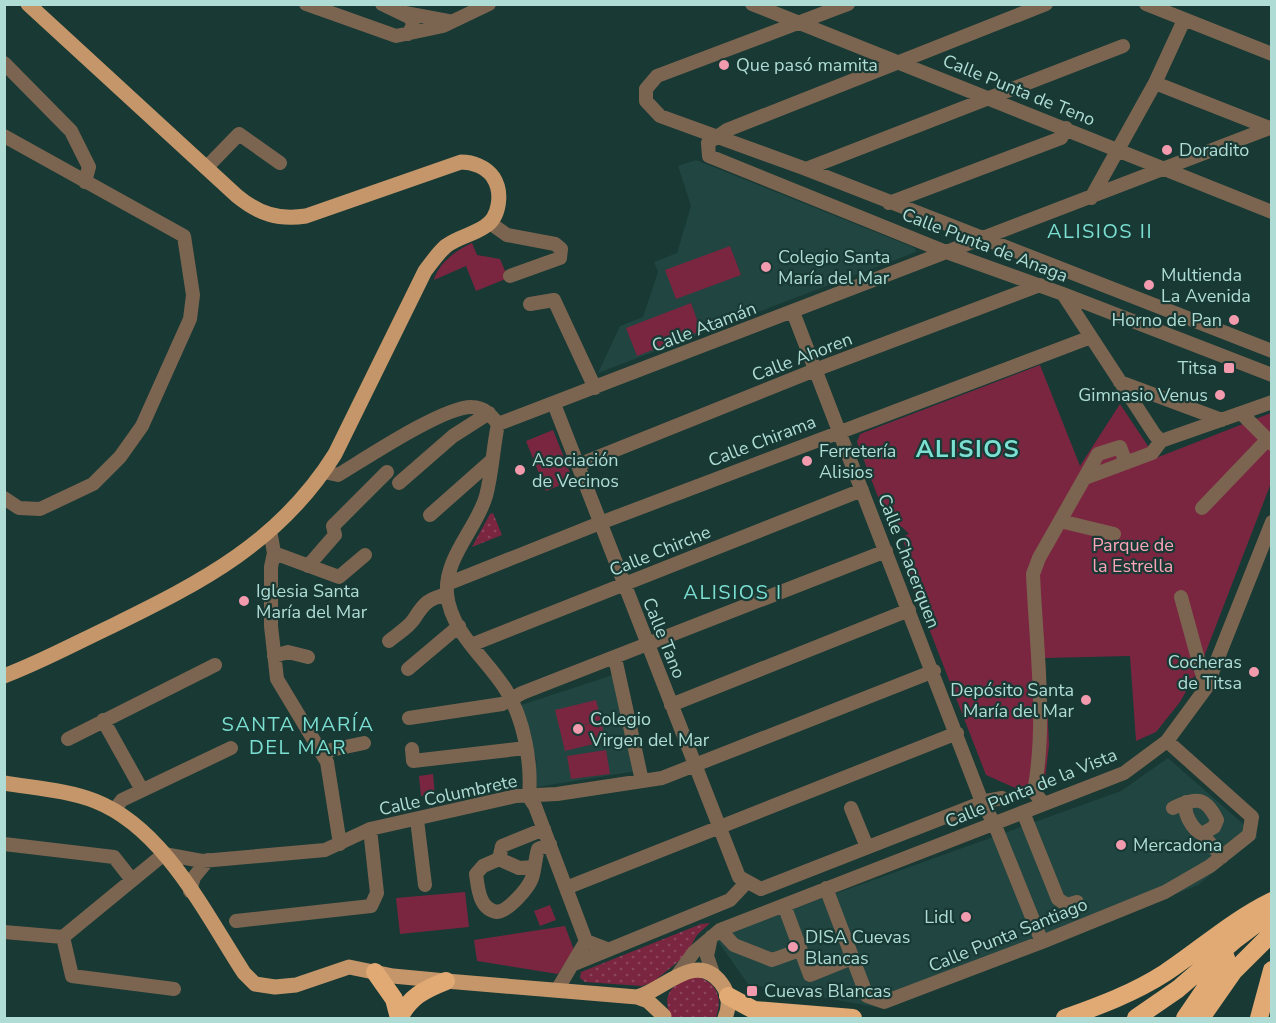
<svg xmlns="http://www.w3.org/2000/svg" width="1276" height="1023" font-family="'Nunito Sans',sans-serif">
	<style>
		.built { fill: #214540 }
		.green { fill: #7b2641 }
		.garden { fill: url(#garden-dots) }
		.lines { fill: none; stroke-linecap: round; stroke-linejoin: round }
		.minor { stroke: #7c6550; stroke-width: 14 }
		.major { stroke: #c59669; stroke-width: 15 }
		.highway { stroke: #e1a973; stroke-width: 18 }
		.poi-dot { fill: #f29aae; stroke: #183934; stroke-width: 2 }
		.labels { text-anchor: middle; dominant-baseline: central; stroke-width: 4.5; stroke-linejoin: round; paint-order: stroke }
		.poi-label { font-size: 18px; fill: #afdcd5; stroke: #183934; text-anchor: start }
		.street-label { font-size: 18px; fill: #afdcd5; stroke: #183934 }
		.park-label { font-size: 18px; fill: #fca3b8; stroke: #183934 }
		.neighbourhood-label { font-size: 20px; letter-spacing: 1.5px; fill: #7bdfd2; stroke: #183934 }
		.district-label { font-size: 24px; font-weight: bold; letter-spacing: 1.5px; fill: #7bdfd2; stroke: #183934 }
	</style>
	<defs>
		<pattern id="garden-dots" width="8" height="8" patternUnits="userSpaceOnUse" patternTransform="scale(1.5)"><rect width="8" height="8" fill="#7b2641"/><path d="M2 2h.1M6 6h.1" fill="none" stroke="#8b455c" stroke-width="1.8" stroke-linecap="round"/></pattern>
	</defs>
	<rect width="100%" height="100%" fill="#183934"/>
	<path class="built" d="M696 160 915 248 916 252 598 373 620 326 643 317 658 272 654 262 677 253 691 206 678 166Z
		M616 674 637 771 537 787 535 764 537 763 521 705Z
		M1168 758 1258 837 1198 885 886 1009 748 984 715 937 1121 791Z"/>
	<path class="green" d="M472 243 477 255 500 259 508 278 476 291 466 266 434 280C438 264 457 249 472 243Z
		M730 246 741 275 676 299 665 270Z
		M691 303 701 331 637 356 626 328Z
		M1040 365 1080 466 1120 404 1156 458 1271 413V483L1200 667 1180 702 1156 732 1136 741 1130 656 1045 658 1049 745 1044 787 1029 794 986 775 900 554 907 552 902 537 909 534 902 527 891 531 857 442 860 434Z
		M553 430 573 480 546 491 526 441Z
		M596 700 601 720 572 728 601 721 606 741 565 751 555 710Z
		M606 750 610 774 571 779 567 756Z
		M433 774 435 795 421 796 419 776Z
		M465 892 469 927 400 934 396 898Z
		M550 905 556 920 540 926 534 911Z
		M565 926 574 950 558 974 477 961 474 940Z"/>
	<path class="garden" d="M493 513 502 535 472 547 490 514Z
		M710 923 697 935 685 956 653 982 642 986 585 982 580 978 581 972 701 924Z
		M698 977C717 983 723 998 716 1017L672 1018C659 994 674 981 698 977Z"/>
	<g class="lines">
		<path class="minor" d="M306 4 396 36 443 26 489 4
			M382 4 411 18 413 26 408 34
			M752 4 1272 212
			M848 4 657 76 646 89V101L660 116 806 169 1272 351
			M1046 4 727 130 708 143 709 156 946 252 1063 294 1272 375
			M1146 4 1272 54
			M405 13 448 21
			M4 63 71 131 89 167 85 182
			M1155 83 1272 129
			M4 136 184 236 193 295 190 319 142 426 120 457 93 484 40 509 19 508 4 498
			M206 168 239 134 280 163
			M806 169 1123 46
			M1091 198 1155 83 1184 20
			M889 203 1061 138 1066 128
			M490 223 507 235 555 244 561 249 560 258 510 276
			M1063 294 1155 435 1161 441 1272 402
			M530 304 554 300 595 388
			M793 312 982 802 994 823 1042 942
			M1120 382 1222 420
			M554 404 739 877 761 889 986 801 1002 798
			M1241 413 1272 444
			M498 424 1272 127
			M578 465 815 370 1040 285
			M324 472 338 475C365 459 444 406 472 407 484 407 491 415 498 424 493 448 492 474 486 496 477 528 444 558 447 594 451 633 487 659 506 690 524 719 532 763 529 797
			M1085 478 1152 453 1161 441
			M399 483 453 436 489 413
			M1202 508 1267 440
			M430 515 491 461
			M1060 521 1114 534
			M270 530 274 553 271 567V626L277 679 327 762 340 844
			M274 553 339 577 365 555
			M308 566 335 535 333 526 387 472
			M447 584 600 523 1091 337
			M1181 597 1206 688
			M389 641C396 635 409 627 414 619 424 603 428 599 447 594
			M471 645 862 490
			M274 656 288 652 308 657
			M615 658 642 781
			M408 669 459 626
			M671 705 909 610
			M409 718 502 704 522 693 886 551
			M103 720 142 790
			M68 739 215 665
			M412 749 413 761 526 748
			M324 755 331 750 364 743
			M529 797 535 806 586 941 607 949
			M1186 802C1183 813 1192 829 1202 834
			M1044 804 1034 792C1047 723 1036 644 1033 574L1039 558 1098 454 1120 447 1126 463
			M851 808 867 847
			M1173 808C1195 798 1205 795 1217 820L1214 827 1202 834 1222 857
			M114 810 122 800 231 748
			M1023 812 1058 899 1067 905 1077 902
			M417 820 425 885
			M4 844 114 857 132 880
			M499 859 502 846 544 829
			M533 867 519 868 499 859 483 866 476 874C478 888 479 909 497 912 508 911 528 889 532 878 535 870 535 859 538 849L550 844
			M566 888 957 733
			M826 888 867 996 884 1002 1042 942 1165 892 1210 866 1249 835 1252 817 1167 741
			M190 891 194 877 208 860
			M784 905 810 975 852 958
			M236 921 371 906 377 893 370 829
			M720 930 734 945 772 960 800 950
			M4 932 63 937 164 854 202 861 325 850 370 829 516 796 557 794 662 778 934 671
			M63 937 72 976 174 989
			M711 937 707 956 714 976
			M574 964 730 900 746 883
			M678 974 694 952 720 930 1124 773 1167 741 1206 688 1272 522
			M557 990 586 941"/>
		<path class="major" d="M4 676C41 662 76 643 112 626 202 582 280 542 335 454L425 271C432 262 438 253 446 246 458 237 472 235 484 227 500 218 503 192 493 177 486 167 473 162 461 162L306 216C278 220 259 214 237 196L28 4
			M4 783C34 788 67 790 95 801 164 828 205 913 244 973L255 984 275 987 296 985 349 967 393 976 446 981 637 997 648 1001 664 1016
			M637 997C664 990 696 950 721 983 729 993 730 1006 725 1018"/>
		<path class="highway" d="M375 972 394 999 399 1018
			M728 996 754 1010 853 1018
			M399 1018C410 997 423 990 446 981
			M1065 1018C1099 1006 1134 993 1165 973 1201 949 1233 920 1272 901
			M1136 1018 1178 989 1236 939 1272 912
			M1185 1018 1226 958
			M1201 1018 1233 972 1272 933
			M1259 1018 1272 970"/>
	</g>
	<g class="poi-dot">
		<circle cx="724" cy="65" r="6"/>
		<circle cx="1167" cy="150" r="6"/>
		<circle cx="766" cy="267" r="6"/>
		<circle cx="1149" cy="285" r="6"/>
		<circle cx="1234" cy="320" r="6"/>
		<rect x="1223" y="362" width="12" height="12" rx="3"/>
		<circle cx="1220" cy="395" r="6"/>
		<circle cx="807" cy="461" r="6"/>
		<circle cx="520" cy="470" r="6"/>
		<circle cx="244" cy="601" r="6"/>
		<circle cx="1254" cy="672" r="6"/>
		<circle cx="1086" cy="700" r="6"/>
		<circle cx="578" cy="729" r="6"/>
		<circle cx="1121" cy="845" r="6"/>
		<circle cx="966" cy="917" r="6"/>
		<circle cx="793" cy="947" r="6"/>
		<rect x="746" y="985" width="12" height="12" rx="3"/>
	</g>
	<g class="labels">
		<g class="poi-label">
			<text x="736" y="65">Que pasó mamita</text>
			<text x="1179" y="150">Doradito</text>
			<text x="778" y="257">Colegio Santa<tspan x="778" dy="21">María del Mar</tspan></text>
			<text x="1161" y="275">Multienda<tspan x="1161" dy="21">La Avenida</tspan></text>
			<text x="1222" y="320" text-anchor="end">Horno de Pan</text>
			<text x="1217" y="368" text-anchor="end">Titsa</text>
			<text x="1208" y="395" text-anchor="end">Gimnasio Venus</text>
			<text x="819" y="451">Ferretería<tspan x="819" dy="21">Alisios</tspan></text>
			<text x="532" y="460">Asociación<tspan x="532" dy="21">de Vecinos</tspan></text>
			<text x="256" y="591">Iglesia Santa<tspan x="256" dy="21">María del Mar</tspan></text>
			<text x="1242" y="662" text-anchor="end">Cocheras<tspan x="1242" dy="21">de Titsa</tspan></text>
			<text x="1074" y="690" text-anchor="end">Depósito Santa<tspan x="1074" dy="21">María del Mar</tspan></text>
			<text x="590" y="719">Colegio<tspan x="590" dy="21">Virgen del Mar</tspan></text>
			<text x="1133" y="845">Mercadona</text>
			<text x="954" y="917" text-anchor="end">Lidl</text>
			<text x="805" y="937">DISA Cuevas<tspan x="805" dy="21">Blancas</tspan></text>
			<text x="764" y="991">Cuevas Blancas</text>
		</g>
		<g class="street-label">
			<text transform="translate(1019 90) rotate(22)">Calle Punta de Teno</text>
			<text transform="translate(985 245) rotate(21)">Calle Punta de Anaga</text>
			<text transform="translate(704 327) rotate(-21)">Calle Atamán</text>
			<text transform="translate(802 357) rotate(-21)">Calle Ahoren</text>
			<text transform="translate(762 441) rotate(-21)">Calle Chirama</text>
			<text transform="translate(660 551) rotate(-22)">Calle Chirche</text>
			<text transform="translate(909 561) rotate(69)">Calle Chacerquen</text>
			<text transform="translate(664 638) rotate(68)">Calle Tano</text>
			<text transform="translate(1031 788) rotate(-22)">Calle Punta de la Vista</text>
			<text transform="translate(448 795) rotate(-12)">Calle Columbrete</text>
			<text transform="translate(1008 935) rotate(-22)">Calle Punta Santiago</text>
		</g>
		<g class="park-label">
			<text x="1133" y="545">Parque de<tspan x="1133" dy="21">la Estrella</tspan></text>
		</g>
		<g class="neighbourhood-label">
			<text x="1100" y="231">ALISIOS II</text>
			<text x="733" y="592">ALISIOS I</text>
			<text x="298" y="724">SANTA MARÍA<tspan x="298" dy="23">DEL MAR</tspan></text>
		</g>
		<g class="district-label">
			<text x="968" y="449">ALISIOS</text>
		</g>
	</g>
	<rect width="1276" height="1023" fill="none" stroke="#afdcd5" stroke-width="12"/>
</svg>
